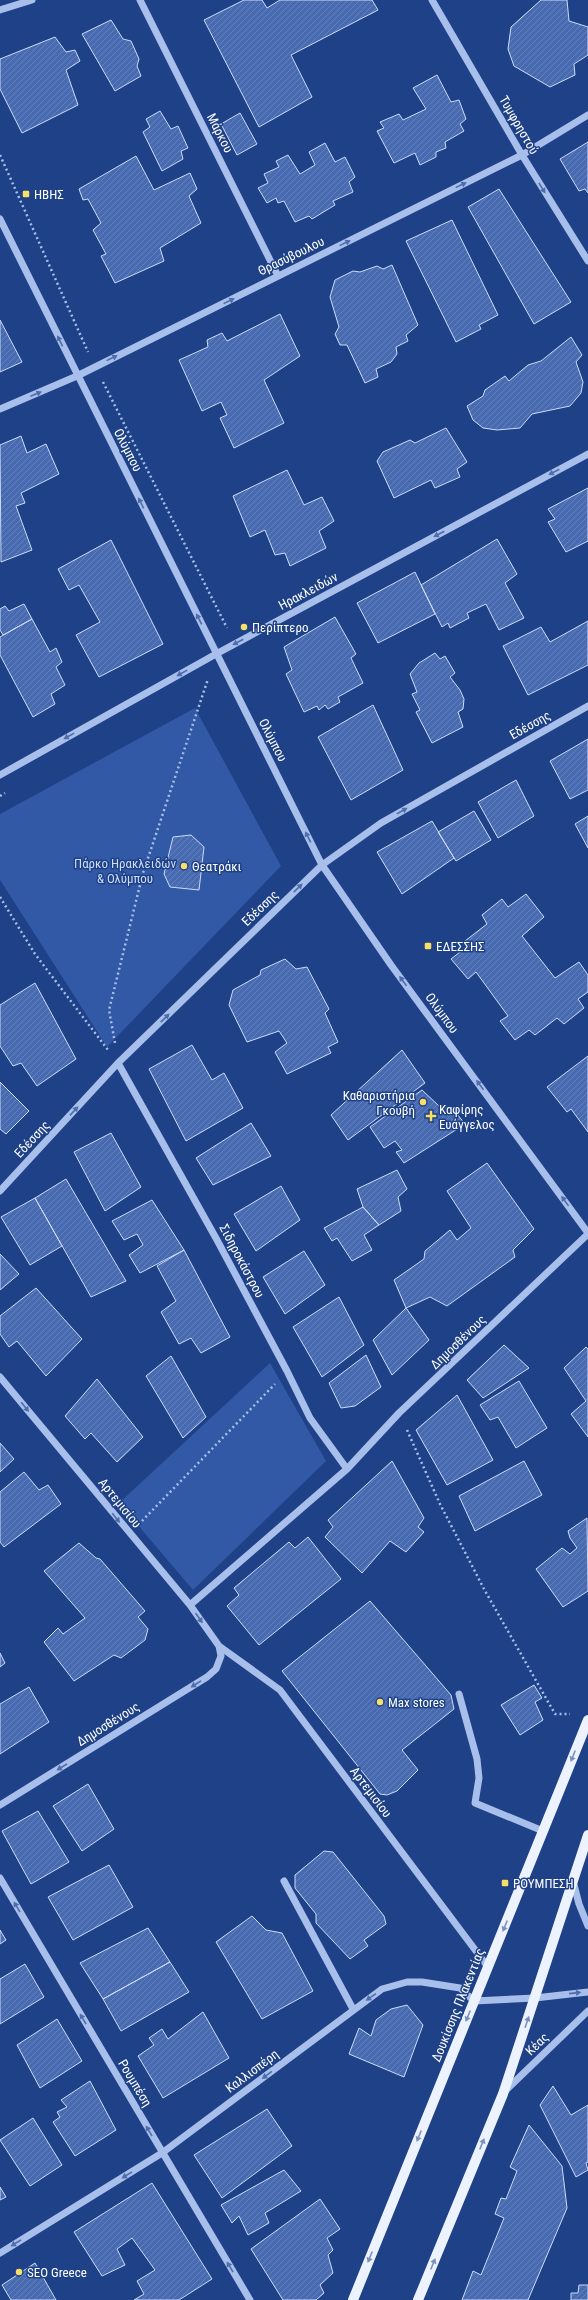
<svg xmlns="http://www.w3.org/2000/svg" width="588" height="2300" font-family="'Roboto Condensed',sans-serif">
	<style>
		.green { fill: #3259a5 }
		.building { fill: url(#building-hatch); stroke: #cddcf8 }
		.lines { fill: none; stroke-linecap: round; stroke-linejoin: round }
		.path { stroke: #a8bfeb; stroke-width: 2.5; stroke-dasharray: 2 3; stroke-linecap: butt }
		.minor { stroke: #a8bfeb; stroke-width: 7 }
		.major { stroke: #ecf2fe; stroke-width: 10 }
		.oneway { fill: #4e6daa }
		.oneway2 { fill: #7b91bd }
		.poi-dot { fill: #f9df67; stroke: #1e4187; stroke-width: 1.5 }
		.labels { text-anchor: middle; dominant-baseline: central; stroke-width: 3; stroke-linejoin: round; paint-order: stroke }
		.street-label { font-size: 13px; fill: #fff; stroke: #1e4187 }
		.poi-label { font-size: 13px; fill: #fff; stroke: #1e4187; text-anchor: start }
		.park-label { font-size: 13px; fill: #cddcf8; stroke: #1e4187 }
	</style>
	<defs>
		<pattern id="building-hatch" width="6" height="6" patternUnits="userSpaceOnUse"><rect width="6" height="6" fill="#476ab0"/><path d="M-1 1l2-2M0 6l6-6M5 7l2-2" fill="none" stroke="#6380bc"/></pattern>
	</defs>
	<rect width="100%" height="100%" fill="#1e4187"/>
	<path class="green" d="M195 708 281 866 107 1047 0 880V814Z
		M270 1363 326 1461 193 1590 119 1503Z"/>
	<path class="building" d="M244 0H262L267 8 280 0H372L378 10 291 55 312 97 259 127 204 20Z
		M541 0H567L569 21 588 27V55L574 64 575 75 550 87 514 66 508 49 511 27Z
		M111 20 123 39 131 41 139 59 137 66 141 76 115 91 82 34Z
		M55 37 66 52 75 50 80 61 66 70 78 105 22 133 0 89V59Z
		M437 75 451 102 459 100 466 119 460 124 464 131 445 142 446 148 436 152V157L420 165 415 153 394 163 377 131 384 128 380 122 399 114 403 120 426 109 413 88Z
		M160 111 171 129 178 126 188 148 181 151 183 159 162 171 143 132 150 127 146 119Z
		M240 113 257 144 237 155 221 124Z
		M588 142V193L585 189 579 191 560 159Z
		M325 143 335 162 345 157 355 177 349 182 353 192 333 201 335 205 312 219 309 216 295 222 284 201 278 203 276 198 267 203 258 188 268 183 264 174 279 167 276 161 288 155 300 174 315 165 309 152Z
		M136 156 154 190 190 173 197 189 189 196 201 223 160 248 164 261 115 283 101 256 106 254 93 230 101 223 88 199 83 200 79 189Z
		M499 189 571 302 534 324 468 207Z
		M452 220 498 315 479 325 481 329 456 342 406 241Z
		M392 265 418 325 406 335 408 341 396 347 397 354 391 362 376 369 378 377 365 383 347 345H340L335 334 339 327 330 297 335 280 353 271 360 272 377 266 383 269Z
		M280 314 300 356 264 380 284 423 234 448 220 418 227 415 221 402 202 411 179 360 208 347 207 340 222 333 227 341Z
		M0 320 22 362 0 372Z
		M571 337 582 355 576 362 583 382 581 393 570 406 532 414 520 428 497 430 483 428 473 420 467 406 483 396 485 390 505 376 509 381 528 365 541 361Z
		M446 428 467 462 457 469 460 477 435 488 431 480 394 498 377 461 383 452 410 440 415 443Z
		M21 436 27 453 46 444 59 474 21 493 25 503 16 506 32 550 1 562 0 445Z
		M287 470 304 505 322 497 334 521 319 531 326 548 290 566 285 553 275 555 265 530 250 537 233 496Z
		M588 488V541L566 552 548 522 555 519 548 509Z
		M497 539 517 574 505 583 524 618 499 630 486 604 467 613 469 618 450 628 448 623 442 627 421 585Z
		M111 540 163 644 99 677 76 635 100 622 79 585 69 590 58 569Z
		M415 572 435 614 378 643 357 603Z
		M24 604 32 619 3 635 0 630V609L5 606 9 611Z
		M335 617 356 654 351 658 363 683 338 697 340 702 328 709 325 705 319 710 317 706 304 712 286 674 292 670 284 647Z
		M32 619 50 652 56 648 62 662 56 667 65 685 51 694 55 704 33 717 0 655V637Z
		M588 621V665L528 695 503 646 541 627 550 642Z
		M435 653 440 659 445 656 455 673 450 677 460 690 464 699 463 709 458 712 463 727 432 743 416 712 420 710 412 694 417 692 410 674 419 663Z
		M373 705 403 770 351 800 318 737Z
		M588 739V790L570 799 550 761Z
		M516 780 534 816 498 838 478 802Z
		M474 811 491 840 456 861 438 832Z
		M588 816V848L575 824Z
		M432 821 454 858 402 894 377 852Z
		M191 835 204 847 199 890 170 887 164 874 173 837Z
		M526 894 544 917 522 936 555 978 579 962 588 975V992L578 999 584 1008 564 1024 557 1018 535 1035 529 1030 515 1040 500 1021 508 1016 476 972 468 979 451 959 469 945 465 941 487 924 482 915 502 899 508 907Z
		M285 959 296 969 307 967 329 1009 325 1013 338 1042 328 1047 331 1053 287 1074 275 1052 287 1043 279 1031 247 1042 229 1005 233 990 260 975 261 970Z
		M35 983 76 1059 37 1086 21 1063 13 1066 0 1046V1005Z
		M192 1045 212 1080 224 1073 243 1108 186 1141 149 1069Z
		M402 1050 425 1083 348 1140 331 1115Z
		M588 1056V1132L571 1109 567 1112 547 1087Z
		M0 1082 29 1111 6 1134 0 1129Z
		M422 1090 439 1106 453 1109 465 1124 404 1163 396 1152 402 1150 395 1141 384 1148 370 1127Z
		M251 1123 271 1156 213 1185 196 1158Z
		M111 1133 141 1187 105 1211 74 1152Z
		M487 1163 534 1229 513 1250 515 1257 447 1306 430 1297 406 1308 394 1280 424 1259 425 1251 450 1230 457 1240 471 1228 447 1191Z
		M397 1170 407 1189 398 1197 401 1211 379 1225 363 1207 357 1189Z
		M66 1179 126 1281 91 1297 35 1198Z
		M281 1186 300 1220 256 1251 234 1214Z
		M35 1198 62 1246 30 1265 1 1217Z
		M152 1200 184 1250 140 1273 129 1255 143 1245 137 1234 124 1240 112 1221Z
		M363 1207 379 1225 364 1235 372 1250 352 1261 337 1238 332 1241 324 1228Z
		M184 1250 230 1337 201 1353 191 1338 179 1344 161 1312 176 1301 157 1266Z
		M304 1251 325 1285 285 1314 263 1277Z
		M0 1254 19 1274 0 1290Z
		M36 1288 82 1339 46 1376 17 1341 9 1347 0 1334V1316Z
		M339 1297 364 1345 322 1377 293 1327Z
		M406 1308 429 1340 392 1375 373 1340Z
		M504 1345 529 1368 483 1398 467 1380Z
		M586 1347 588 1349V1437L571 1414 586 1401 564 1368Z
		M366 1355 381 1387 355 1406 341 1408 329 1383Z
		M171 1356 206 1417 183 1438 146 1376Z
		M97 1379 143 1437 117 1462 91 1433 85 1439 65 1416Z
		M519 1381 547 1428 516 1448 498 1417 490 1420 480 1405Z
		M457 1395 493 1460 447 1485 416 1430Z
		M0 1443 14 1459 0 1472Z
		M392 1461 424 1518 418 1527 424 1532 406 1552 390 1541 362 1573 325 1537 333 1527 328 1520Z
		M524 1461 542 1495 475 1531 459 1496Z
		M24 1472 39 1490 48 1485 61 1504 4 1547 0 1542V1492Z
		M587 1518 588 1591 563 1607 536 1569 562 1548 570 1554 577 1548 570 1538 568 1531Z
		M308 1537 341 1579 259 1645 227 1606 239 1595 234 1588 289 1542 295 1548Z
		M79 1543 96 1558 100 1559 145 1611 138 1617 148 1629 145 1640 121 1658 114 1655 74 1681 44 1642 58 1628 63 1634 85 1618 44 1571Z
		M370 1601 451 1695 454 1709 402 1750 418 1770 397 1791 387 1795 380 1794 282 1671Z
		M0 1653 5 1663 0 1667Z
		M534 1685 542 1698 535 1702 543 1720 520 1735 501 1705Z
		M29 1687 49 1722 0 1754V1704Z
		M88 1784 114 1829 82 1851 53 1806Z
		M38 1811 69 1862 31 1884 2 1831Z
		M324 1851 333 1852 384 1916 386 1924 364 1940 368 1946 350 1959 316 1923V1914L295 1888V1875Z
		M109 1865 133 1907 73 1940 48 1897Z
		M252 1916 266 1930 282 1933 313 1991 262 2019 216 1942Z
		M148 1928 170 1962 103 1999 80 1963Z
		M0 1930 6 1940 0 1944Z
		M170 1962 189 1992 121 2031 103 1999Z
		M25 1964 44 1997 0 2024V1979Z
		M407 2005 423 2025 404 2077 349 2054 359 2028 371 2036 376 2020 391 2009Z
		M203 2012 229 2058 163 2098 138 2056 154 2045 149 2038 162 2029 168 2039Z
		M57 2019 82 2061 40 2088 17 2045Z
		M90 2081 116 2130 75 2156 53 2122 60 2117 57 2112 67 2107 61 2100Z
		M553 2086 571 2115 588 2105V2162L586 2163 588 2170 576 2177 540 2105Z
		M267 2109 292 2146 222 2198 194 2155Z
		M33 2118 62 2165 30 2186 0 2140Z
		M529 2125 562 2166 567 2208 528 2300H462L473 2271 481 2275 504 2218 495 2214 501 2198 506 2199 517 2171 510 2167Z
		M284 2170 301 2191 265 2213 269 2223 248 2235 239 2216 232 2223 221 2205Z
		M152 2183 212 2279 179 2300H134L144 2294 137 2281 155 2270 132 2238 117 2249 125 2265 102 2276 74 2232Z
		M0 2187 6 2197 0 2200Z
		M320 2199 340 2229 327 2238 333 2250 328 2255 333 2273 320 2285 324 2293 316 2300H283L251 2249Z
		M35 2263 56 2300H11L2 2285Z
		M579 2285H588V2300H571V2293H578Z"/>
	<g class="lines">
		<path class="path" d="M0 155 88 352
			M103 382 227 628
			M0 796 5 793
			M0 897 35 954 108 1050
			M115 1043 109 1010 143 873 208 679
			M407 1430 440 1504 484 1589 555 1714H570
			M142 1521 275 1384"/>
		<path class="minor" d="M140 0 278 276
			M432 0 522 155 588 261
			M0 10 32 0
			M0 219 322 865 391 965 588 1233
			M0 409 77 376 522 155 588 115
			M0 775 216 654 588 454
			M118 1063 217 1240 287 1371 310 1418 347 1469
			M0 1191 118 1063 322 865 381 823 588 706
			M0 1377 190 1605 219 1646 221 1656 216 1669 207 1677 0 1805
			M190 1605 347 1469 399 1413 588 1234
			M219 1646 280 1690 488 1967
			M459 1694 477 1759 479 1778 475 1803 543 1831
			M0 1878 250 2300
			M284 1881 353 2009
			M573 1881 579 1904 588 1926
			M504 2092 588 2011
			M0 2253 162 2153 382 1989 407 1982H422L460 1988 474 2001 535 1998 588 1992"/>
		<path class="major" d="M353 2300 588 1720
			M418 2300 503 2094 588 1835"/>
	</g>
	<defs><path id="oneway-solid" d="M-6-.8H1V-3.2L6.5 0L1 3.2V.8H-6Z"/></defs>
	<g class="oneway">
		<use href="#oneway-solid" transform="translate(461 185) rotate(-26)"/>
		<use href="#oneway-solid" transform="translate(542 188) rotate(58)"/>
		<use href="#oneway-solid" transform="translate(345 243) rotate(-26)"/>
		<use href="#oneway-solid" transform="translate(229 301) rotate(-26)"/>
		<use href="#oneway-solid" transform="translate(60 341) rotate(-116)"/>
		<use href="#oneway-solid" transform="translate(112 358) rotate(-26)"/>
		<use href="#oneway-solid" transform="translate(36 394) rotate(-23)"/>
		<use href="#oneway-solid" transform="translate(554 472) rotate(152)"/>
		<use href="#oneway-solid" transform="translate(141 503) rotate(-117)"/>
		<use href="#oneway-solid" transform="translate(439 534) rotate(152)"/>
		<use href="#oneway-solid" transform="translate(199 619) rotate(-117)"/>
		<use href="#oneway-solid" transform="translate(238 642) rotate(152)"/>
		<use href="#oneway-solid" transform="translate(182 673) rotate(151)"/>
		<use href="#oneway-solid" transform="translate(69 736) rotate(151)"/>
		<use href="#oneway-solid" transform="translate(402 811) rotate(-29)"/>
		<use href="#oneway-solid" transform="translate(308 837) rotate(-117)"/>
		<use href="#oneway-solid" transform="translate(298 888) rotate(-44)"/>
		<use href="#oneway-solid" transform="translate(403 981) rotate(-126)"/>
		<use href="#oneway-solid" transform="translate(165 1018) rotate(-44)"/>
		<use href="#oneway-solid" transform="translate(480 1085) rotate(-126)"/>
		<use href="#oneway-solid" transform="translate(74 1111) rotate(-47)"/>
		<use href="#oneway-solid" transform="translate(565 1201) rotate(-126)"/>
		<use href="#oneway-solid" transform="translate(25 1407) rotate(51)"/>
		<use href="#oneway-solid" transform="translate(116 1518) rotate(51)"/>
		<use href="#oneway-solid" transform="translate(199 1618) rotate(55)"/>
		<use href="#oneway-solid" transform="translate(196 1684) rotate(148)"/>
		<use href="#oneway-solid" transform="translate(62 1767) rotate(148)"/>
		<use href="#oneway-solid" transform="translate(17 1907) rotate(-121)"/>
		<use href="#oneway-solid" transform="translate(575 1993) rotate(-6)"/>
		<use href="#oneway-solid" transform="translate(371 1997) rotate(146)"/>
		<use href="#oneway-solid" transform="translate(83 2019) rotate(-121)"/>
		<use href="#oneway-solid" transform="translate(267 2075) rotate(143)"/>
		<use href="#oneway-solid" transform="translate(149 2131) rotate(-121)"/>
		<use href="#oneway-solid" transform="translate(127 2175) rotate(148)"/>
		<use href="#oneway-solid" transform="translate(16 2243) rotate(148)"/>
		<use href="#oneway-solid" transform="translate(230 2267) rotate(-121)"/>
	</g>
	<g class="oneway2">
		<use href="#oneway-solid" transform="translate(573 1756) rotate(112)"/>
		<use href="#oneway-solid" transform="translate(505 1926) rotate(112)"/>
		<use href="#oneway-solid" transform="translate(468 2016) rotate(112)"/>
		<use href="#oneway-solid" transform="translate(527 2022) rotate(-71)"/>
		<use href="#oneway-solid" transform="translate(419 2136) rotate(112)"/>
		<use href="#oneway-solid" transform="translate(482 2144) rotate(-68)"/>
		<use href="#oneway-solid" transform="translate(370 2257) rotate(112)"/>
		<use href="#oneway-solid" transform="translate(433 2264) rotate(-68)"/>
	</g>
	<g class="poi-dot">
		<rect x="22" y="190" width="8" height="8" rx="2"/>
		<circle cx="244" cy="627" r="4"/>
		<circle cx="184" cy="866" r="4"/>
		<rect x="424" y="942" width="8" height="8" rx="2"/>
		<circle cx="423" cy="1102" r="4"/>
		<path d="M429 1110h4v4h4v4h-4v4h-4v-4h-4v-4h4z"/>
		<circle cx="380" cy="1702" r="4"/>
		<rect x="501" y="1879" width="8" height="8" rx="2"/>
		<circle cx="19" cy="2272" r="4"/>
	</g>
	<g class="labels">
		<g class="street-label">
			<text transform="translate(519 125) rotate(60)">Τυμφρηστού</text>
			<text transform="translate(220 133) rotate(63)">Μάρκου</text>
			<text transform="translate(291 256) rotate(-26)">Θρασύβουλου</text>
			<text transform="translate(128 450) rotate(63)">Ολύμπου</text>
			<text transform="translate(308 591) rotate(-28)">Ηρακλειδών</text>
			<text transform="translate(530 725) rotate(-29)">Εδέσσης</text>
			<text transform="translate(273 740) rotate(63)">Ολύμπου</text>
			<text transform="translate(260 908) rotate(-44)">Εδέσσης</text>
			<text transform="translate(442 1013) rotate(54)">Ολύμπου</text>
			<text transform="translate(32 1139) rotate(-47)">Εδέσσης</text>
			<text transform="translate(242 1261) rotate(62)">Σιδηροκάστρου</text>
			<text transform="translate(458 1342) rotate(-44)">Δημοσθένους</text>
			<text transform="translate(120 1503) rotate(51)">Αρτεμισίου</text>
			<text transform="translate(108 1724) rotate(-32)">Δημοσθένους</text>
			<text transform="translate(371 1792) rotate(53)">Αρτεμισίου</text>
			<text transform="translate(458 2005) rotate(-68)">Δουκίσσης Πλακεντίας</text>
			<text transform="translate(537 2044) rotate(-44)">Κέας</text>
			<text transform="translate(252 2071) rotate(-37)">Καλλισπέρη</text>
			<text transform="translate(135 2083) rotate(59)">Ρουμπέση</text>
		</g>
		<g class="poi-label">
			<text x="34" y="194">ΗΒΗΣ</text>
			<text x="252" y="627">Περίπτερο</text>
			<text x="192" y="866">Θεατράκι</text>
			<text x="436" y="946">ΕΔΕΣΣΗΣ</text>
			<text x="415" y="1095" text-anchor="end">Καθαριστήρια<tspan x="415" dy="15">Γκουβή</tspan></text>
			<text x="439" y="1109">Καφίρης<tspan x="439" dy="15">Ευάγγελος</tspan></text>
			<text x="388" y="1702">Max stores</text>
			<text x="513" y="1883">ΡΟΥΜΠΕΣΗ</text>
			<text x="27" y="2272">SEO Greece</text>
		</g>
		<g class="park-label">
			<text x="125" y="863">Πάρκο Ηρακλειδών<tspan x="125" dy="15">&amp; Ολύμπου</tspan></text>
		</g>
	</g>
</svg>
